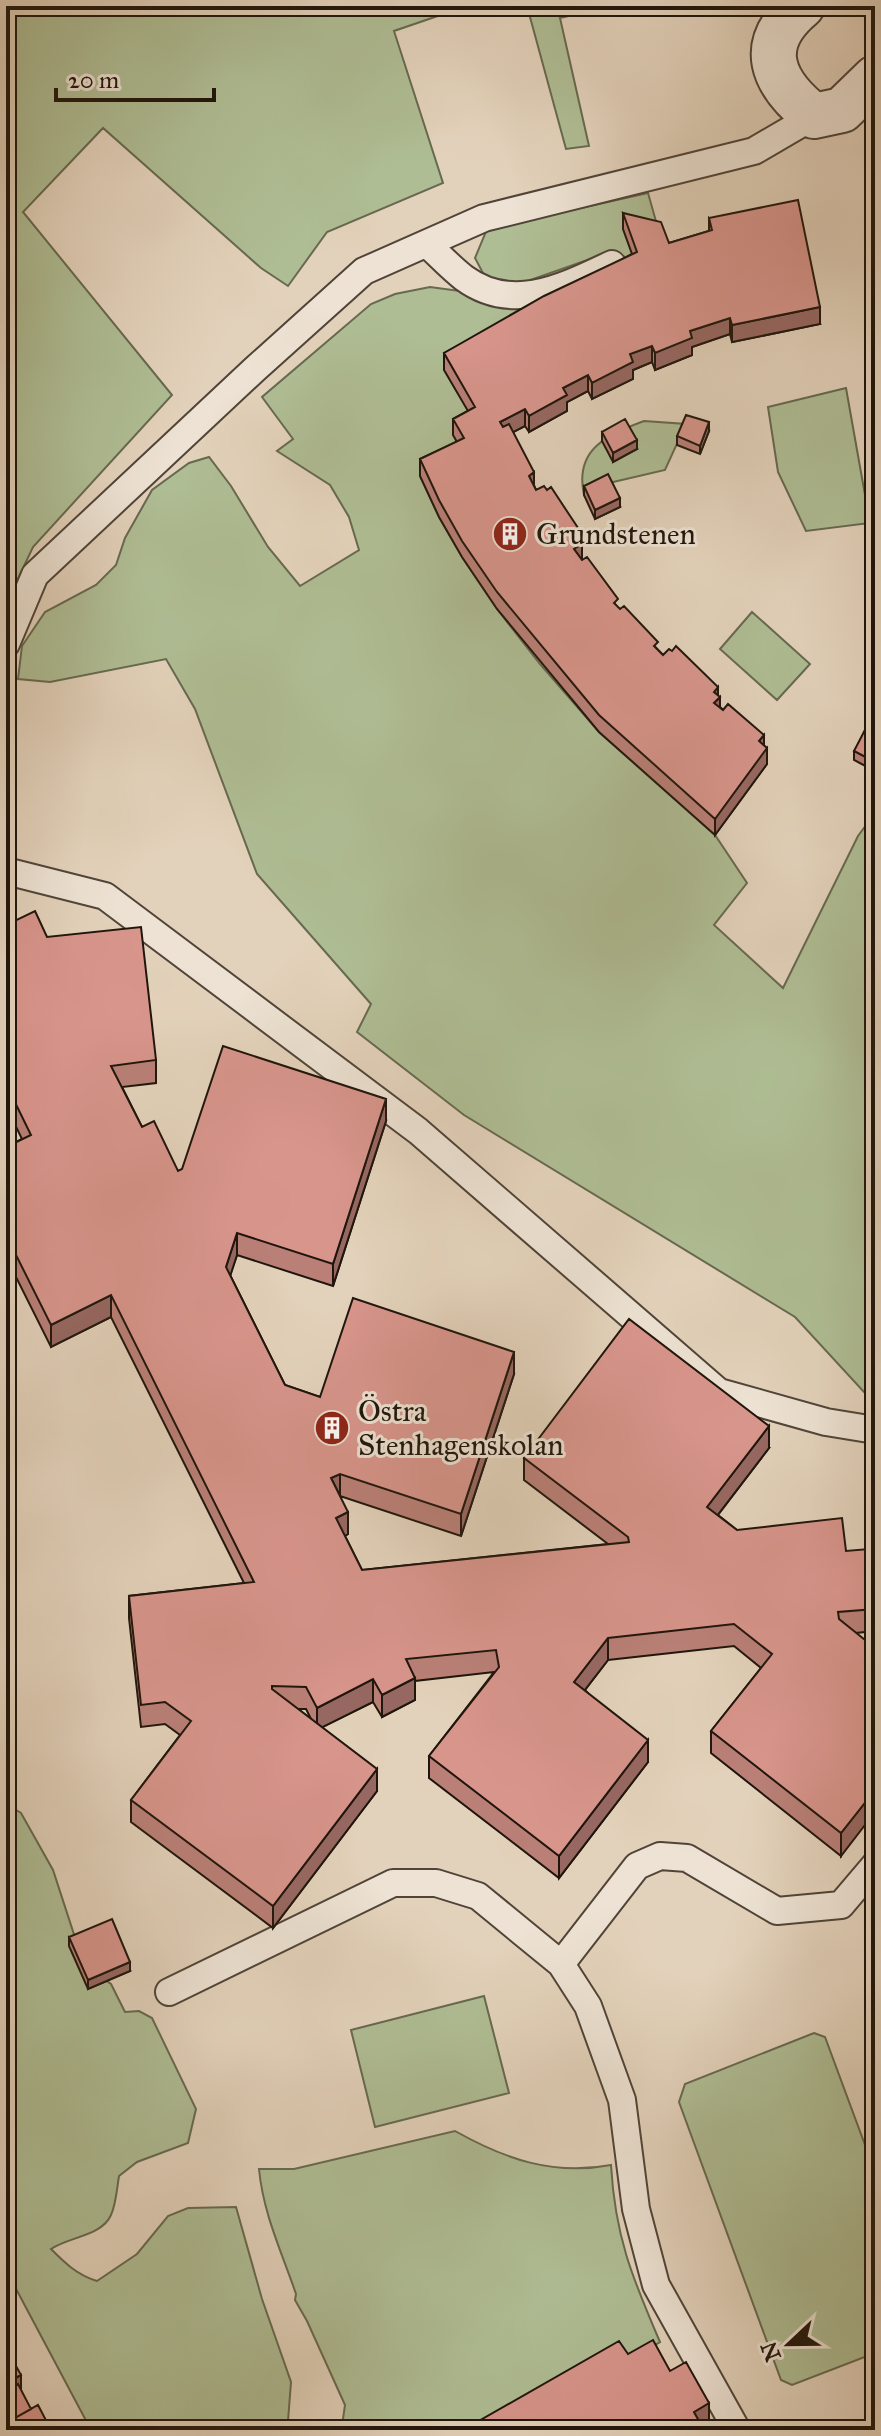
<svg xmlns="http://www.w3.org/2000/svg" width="881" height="2436" font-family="'IM FELL Great Primer',serif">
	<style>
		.green { fill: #afbd94; stroke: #676950; stroke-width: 2 }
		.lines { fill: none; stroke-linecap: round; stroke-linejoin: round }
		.lane-casing { stroke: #504438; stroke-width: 30 }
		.street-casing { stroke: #504438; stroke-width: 48 }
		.lane { stroke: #ede2d3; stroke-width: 26 }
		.street { stroke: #ede2d3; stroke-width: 44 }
		.wall { fill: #ba8078; stroke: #1f150c; stroke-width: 2; fill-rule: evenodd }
		.shaded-wall { fill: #976862; stroke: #1f150c; stroke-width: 2 }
		.building { fill: #d8958c; stroke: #1f150c; stroke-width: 2 }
		.labels { text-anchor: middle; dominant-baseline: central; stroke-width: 6; stroke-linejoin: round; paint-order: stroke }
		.poi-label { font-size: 30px; fill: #1f150c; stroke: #ede2d3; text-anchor: start }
	</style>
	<rect width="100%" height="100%" fill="#e3d2bb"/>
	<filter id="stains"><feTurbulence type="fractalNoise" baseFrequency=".0025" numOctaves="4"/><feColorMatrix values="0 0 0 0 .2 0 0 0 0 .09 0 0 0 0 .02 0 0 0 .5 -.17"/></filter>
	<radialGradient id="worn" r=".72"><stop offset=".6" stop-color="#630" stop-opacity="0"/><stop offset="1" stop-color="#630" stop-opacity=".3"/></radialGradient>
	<path class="green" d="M6 6H467L394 31 443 183 327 232 288 286 261 268 103 128 23 212 172 395 33 547 6 604Z
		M527 6H611L560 18 589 146 566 149Z
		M648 193 661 239 637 268 624 274 613 251 530 280 535 295 475 424 464 455 420 476 439 517 462 557 497 609 540 664 599 732 715 835 747 883 714 925 783 988 858 836 875 813V1404L795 1317 464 1115 357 1032 371 1004 257 874 195 709 166 659 50 682 18 679 22 646 45 612 96 585 116 565 125 538 152 490 189 463 209 457 231 486 268 547 300 586 359 550 349 517 330 485 277 451 293 439 262 397 371 304 395 294 430 287 467 292 484 275 475 258 487 229Z
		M846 388 870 523 806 531 778 472 768 407Z
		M644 421 686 424 665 470 609 483 584 495C574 449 607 435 644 421Z
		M752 612 810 664 777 700 720 649Z
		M6 1804 21 1813 53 1870 84 1965 111 1984 125 2012 139 2011 152 2018 196 2109 188 2143 137 2162 119 2176C117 2188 116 2204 111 2215 102 2236 68 2237 51 2249 65 2263 77 2275 97 2281L137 2254 168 2216 188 2208 236 2207 262 2299 291 2382 288 2421 284 2430H91L6 2270Z
		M484 1996 509 2093 375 2127 351 2030Z
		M814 2033 825 2037 875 2172V2353L792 2385 781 2380 679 2102 685 2084Z
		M455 2131C505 2159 553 2176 611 2165 615 2236 632 2277 660 2342L509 2430H348L343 2419 345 2405 307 2321 295 2300 296 2294C282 2253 263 2213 259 2169H294Z"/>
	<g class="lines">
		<g class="lane-casing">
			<path id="lane" d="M427 244C439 255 451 268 464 278 513 314 565 286 612 264
				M6 644 35 575 255 369 364 271 484 218 754 151 814 116
				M6 871 105 896 418 1131 719 1392 826 1422 875 1430
				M561 1964 588 2006 622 2100 636 2209 656 2285 737 2430
				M169 1992 393 1883H436L478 1896 561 1964 637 1866 660 1856 687 1858 777 1911 841 1905 875 1865"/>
		</g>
		<g class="street-casing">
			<path id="street" d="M802 6C755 45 772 83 814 116L842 110 875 78"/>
		</g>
		<use href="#lane" class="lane"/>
		<use href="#street" class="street"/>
	</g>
	<path class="wall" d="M623 213 669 243 709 231V218L820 324 732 342 730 334 692 347V355L655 370 652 362 633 370V379L592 399 588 391 567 402V411L529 432 525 426 513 432 536 490 582 534V560L618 608 663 655 718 696 720 707 764 745 767 764 715 835 599 732 497 609 462 557 439 517 420 476V459L457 442 453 435V419L468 411 444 370V353L632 254 623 229Z
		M709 431 700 454 677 445V436Z
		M602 432 637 449 613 462 602 441Z
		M584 486 620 507 595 519 584 495Z
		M875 725V771L854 760V751Z
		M6 925 47 937 156 1060V1083L122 1087 142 1127 178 1171 386 1121 333 1286 237 1255 230 1275 285 1385 320 1397 514 1374 461 1536 340 1496 348 1534 345 1536 362 1570 608 1544 524 1480V1458L769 1448 718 1515 737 1530 846 1551 875 1596V1631L856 1633 841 1856 711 1753V1731L761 1668 734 1646 608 1660 585 1690 648 1762 559 1878 429 1778V1756L494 1672 415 1681V1700L382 1717 373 1702 322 1727 377 1791 273 1928 131 1822V1800L180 1735 165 1724 141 1727 129 1618V1596L244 1583 111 1317 51 1347 6 1257V1147L22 1139 6 1106ZM298 1709H306L311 1719Z
		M69 1937 130 1971 88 1989 69 1946Z"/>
	<path class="shaded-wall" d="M820 307V324L732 342V325Z
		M730 318V334L692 347V355L655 370V353L690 331Z
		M652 346V362L633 370V379L592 399V383L630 354Z
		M588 375V391L567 402V411L529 432V416L563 388Z
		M525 409V426L500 439V422Z
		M709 422V431L700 454V446Z
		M637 440V449L613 462V453Z
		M534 472V489L529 476Z
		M620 498V507L595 519V510Z
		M582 534V560L574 549 577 537Z
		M718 687V699L720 697V714L714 707V692Z
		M764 735V751L767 748V764L715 835V819L759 741Z
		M386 1099V1121L333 1286V1264Z
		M237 1233V1255L226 1289V1267Z
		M111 1295V1317L51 1347V1325Z
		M514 1352V1374L461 1536V1514Z
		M769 1426V1448L707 1529V1507Z
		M340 1474V1496L331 1478Z
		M348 1512V1534L336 1541V1518Z
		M608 1638V1660L574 1704V1682Z
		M415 1678V1700L382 1717V1695Z
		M373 1679V1702L317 1730V1708Z
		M648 1740V1762L559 1878V1856Z
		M377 1769V1791L273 1928V1906Z
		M875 1790V1812L841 1856V1833Z
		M130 1962V1971L88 1989V1980Z
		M21 2375V2392L6 2399V2383Z
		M709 2403V2429L707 2430H694V2412Z"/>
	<path class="building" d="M798 200 820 307 732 325 730 318 690 331 692 338 655 353 652 346 630 354 633 362 592 383 588 375 563 388 567 395 529 416 525 409 500 422 503 427 509 424 534 472 529 476 536 490 544 486 547 490 551 487 582 534 577 537 582 544 574 549 582 560 587 557 618 599 614 603 620 609 624 606 658 642 654 646 663 655 669 649 672 651 676 646 718 687 714 692 720 697 714 703 723 710 728 704 764 735 759 741 767 748 715 819 599 715 497 592 462 541 439 500 420 459 464 438 453 419 475 407 444 353 544 296 637 252 623 213 661 222 669 243 712 230 709 218Z
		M686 415 709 422 700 446 677 436Z
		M625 419 637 440 613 453 602 432Z
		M608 474 620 498 595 510 584 486Z
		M869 722 875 725V762L854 751Z
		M35 911 47 937 141 927 156 1060 111 1066 142 1127 154 1121 178 1171 182 1169 223 1046 386 1099 333 1264 237 1233 226 1267 285 1385 320 1397 353 1298 514 1352 461 1514 340 1474 331 1478 348 1512 336 1518 362 1570 629 1542 628 1537 524 1458 629 1319 769 1426 707 1507 737 1530 842 1518 846 1551 869 1549 875 1596V1609L838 1612 839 1619 875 1648V1790L841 1833 711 1731 772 1654 734 1624 608 1638 574 1682 648 1740 559 1856 429 1756 499 1667 496 1650 406 1659 415 1678 382 1695 373 1679 317 1708 306 1687 272 1686V1689L377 1769 273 1906 131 1800 191 1721 165 1702 141 1705 129 1596 254 1582 111 1295 51 1325 6 1235V1147L31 1135 6 1084V942H7L6 925Z
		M112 1919 130 1962 88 1980 69 1937Z
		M653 2340 670 2371 686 2362 709 2403 694 2412 704 2430H463L619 2341 628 2354Z
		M6 2348 21 2375 6 2383Z
		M18 2384 31 2409 6 2423V2391Z
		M38 2405 51 2430H6V2423Z"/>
	<defs>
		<g id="building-disc" transform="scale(1.8)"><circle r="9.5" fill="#8f2418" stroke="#ede2d3"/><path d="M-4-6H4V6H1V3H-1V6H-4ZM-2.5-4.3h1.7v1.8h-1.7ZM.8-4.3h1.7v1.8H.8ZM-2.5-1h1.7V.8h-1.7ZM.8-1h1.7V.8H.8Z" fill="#fff"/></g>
	</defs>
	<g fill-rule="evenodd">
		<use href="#building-disc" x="510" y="534"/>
		<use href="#building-disc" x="332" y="1428"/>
	</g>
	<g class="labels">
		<g class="poi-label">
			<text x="536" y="534">Grundstenen</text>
			<text x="358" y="1411">Östra<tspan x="358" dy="34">Stenhagenskolan</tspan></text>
		</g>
	</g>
	<rect width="881" height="2436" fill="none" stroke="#e3d2bb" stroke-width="32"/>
	<rect x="8" y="8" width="865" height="2420" fill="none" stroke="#1f150c" stroke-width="4"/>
	<rect x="16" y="16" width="849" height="2404" fill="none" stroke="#1f150c" stroke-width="2"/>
	<g transform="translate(789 2344) rotate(248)" stroke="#ede2d3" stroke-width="6" paint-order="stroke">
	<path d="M0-6L14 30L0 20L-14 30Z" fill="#1f150c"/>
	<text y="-12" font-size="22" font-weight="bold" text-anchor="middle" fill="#1f150c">N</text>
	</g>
	<path d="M56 88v12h158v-12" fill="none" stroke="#1f150c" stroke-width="4"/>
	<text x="68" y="88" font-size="24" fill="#1f150c" stroke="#ede2d3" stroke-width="6" paint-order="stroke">20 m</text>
	<rect width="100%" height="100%" filter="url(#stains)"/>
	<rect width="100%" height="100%" fill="url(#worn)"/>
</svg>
